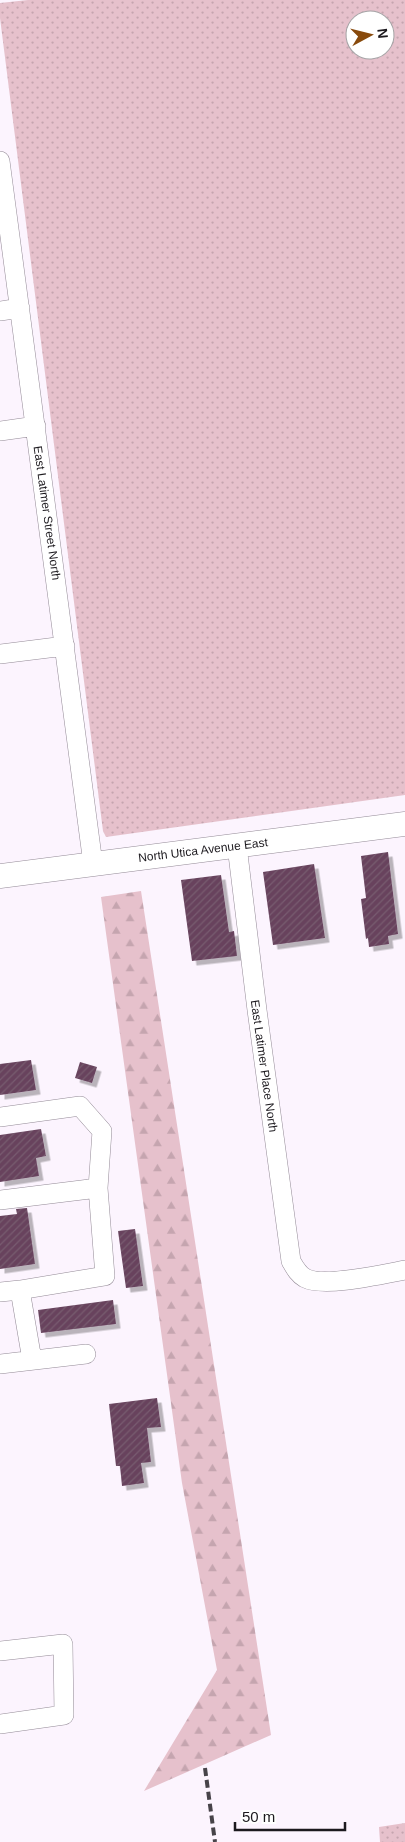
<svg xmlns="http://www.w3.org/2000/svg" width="405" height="1842" font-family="Arial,sans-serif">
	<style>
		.grass { fill: url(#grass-dots); fill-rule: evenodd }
		.forest { fill: url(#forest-firs) }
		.building { fill: url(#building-hatch); filter: url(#shadow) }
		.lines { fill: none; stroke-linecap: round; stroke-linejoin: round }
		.minor-casing { stroke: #938a96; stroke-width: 20 }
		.major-casing { stroke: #938a96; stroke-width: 25 }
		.minor { stroke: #fff; stroke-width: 19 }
		.major { stroke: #fff; stroke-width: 24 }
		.rail { stroke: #474349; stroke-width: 4; stroke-dasharray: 8 4; stroke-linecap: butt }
		.labels { text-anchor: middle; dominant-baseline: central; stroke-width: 5; stroke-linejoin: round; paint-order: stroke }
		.street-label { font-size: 12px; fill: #1c191e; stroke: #fff }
	</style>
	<defs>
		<pattern id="grass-dots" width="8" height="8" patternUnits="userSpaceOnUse" patternTransform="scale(1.25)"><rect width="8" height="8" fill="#e6c1cc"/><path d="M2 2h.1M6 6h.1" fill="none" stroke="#c5a5af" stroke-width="1.8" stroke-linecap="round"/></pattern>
		<pattern id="forest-firs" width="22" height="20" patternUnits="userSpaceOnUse" patternTransform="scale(1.25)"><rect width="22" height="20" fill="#e6c1cc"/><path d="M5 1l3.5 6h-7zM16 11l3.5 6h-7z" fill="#c5a5af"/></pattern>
		<pattern id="building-hatch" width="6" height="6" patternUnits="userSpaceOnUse" patternTransform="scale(1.25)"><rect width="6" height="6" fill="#67435d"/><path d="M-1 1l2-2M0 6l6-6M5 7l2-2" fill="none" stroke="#785b70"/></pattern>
		<filter id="shadow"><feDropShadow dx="4.5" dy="4.5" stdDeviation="0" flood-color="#0004"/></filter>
	</defs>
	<rect width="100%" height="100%" fill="#fcf4fe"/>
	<path class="grass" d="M28 0H405V795L106 837 103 831 0 18V3ZM355 20H385V50H355Z
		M405 1823V1842H380L379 1827Z"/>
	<path class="forest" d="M141 891 271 1735 144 1791 217 1670 182 1483 101 897Z"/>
	<path class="building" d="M388 852 398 934 388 936 389 944 369 947 368 938 366 939 361 899 366 898 361 856Z
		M314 864 325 938 273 945 263 872Z
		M221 875 229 932 234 931 237 956 192 961 181 880Z
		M31 1060 36 1090 0 1095V1064Z
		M80 1062 97 1067 92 1083 75 1078Z
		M41 1129 46 1156 36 1158 39 1176 0 1182V1135Z
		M27 1208 35 1264 0 1269V1216L17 1214 16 1209Z
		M135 1229 143 1286 126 1288 118 1231Z
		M113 1300 116 1324 41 1333 38 1310Z
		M157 1398 161 1427 147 1428 151 1462 141 1463 144 1483 122 1486 120 1466H116L109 1404Z"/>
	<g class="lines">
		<g class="minor-casing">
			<path id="minor" d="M0 161 93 864
				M0 311 20 308
				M0 431 36 426
				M0 654 65 646
				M237 846 257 1010 291 1261C295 1268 298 1274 305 1278 324 1288 383 1274 405 1270
				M0 1117 80 1106 102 1131 98 1188 105 1276 20 1290 32 1360
				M0 1200 98 1188
				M0 1292 20 1290
				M0 1364 86 1354
				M0 1651 63 1644 64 1715 0 1724"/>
		</g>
		<g class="major-casing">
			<path id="major" d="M0 876 405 824"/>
		</g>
		<use href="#minor" class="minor"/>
		<use href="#major" class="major"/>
		<path class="rail" d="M205 1768 215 1842"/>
	</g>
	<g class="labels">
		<g class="street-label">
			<text transform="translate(47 513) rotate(82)">East Latimer Street North</text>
			<text transform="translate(203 850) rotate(-7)">North Utica Avenue East</text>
			<text transform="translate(264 1066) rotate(82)">East Latimer Place North</text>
		</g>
	</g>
	<g transform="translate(370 35) rotate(83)"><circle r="24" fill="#ffffff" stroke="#a4a3a5"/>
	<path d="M0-4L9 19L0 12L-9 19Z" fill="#884a0c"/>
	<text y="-8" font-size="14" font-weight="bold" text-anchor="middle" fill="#1c191e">N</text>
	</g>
	<path d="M235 1822v8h110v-8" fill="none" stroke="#1c191e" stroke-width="2.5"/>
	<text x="242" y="1822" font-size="15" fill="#1c191e" stroke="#ffffff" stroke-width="4" paint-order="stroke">50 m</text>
</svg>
